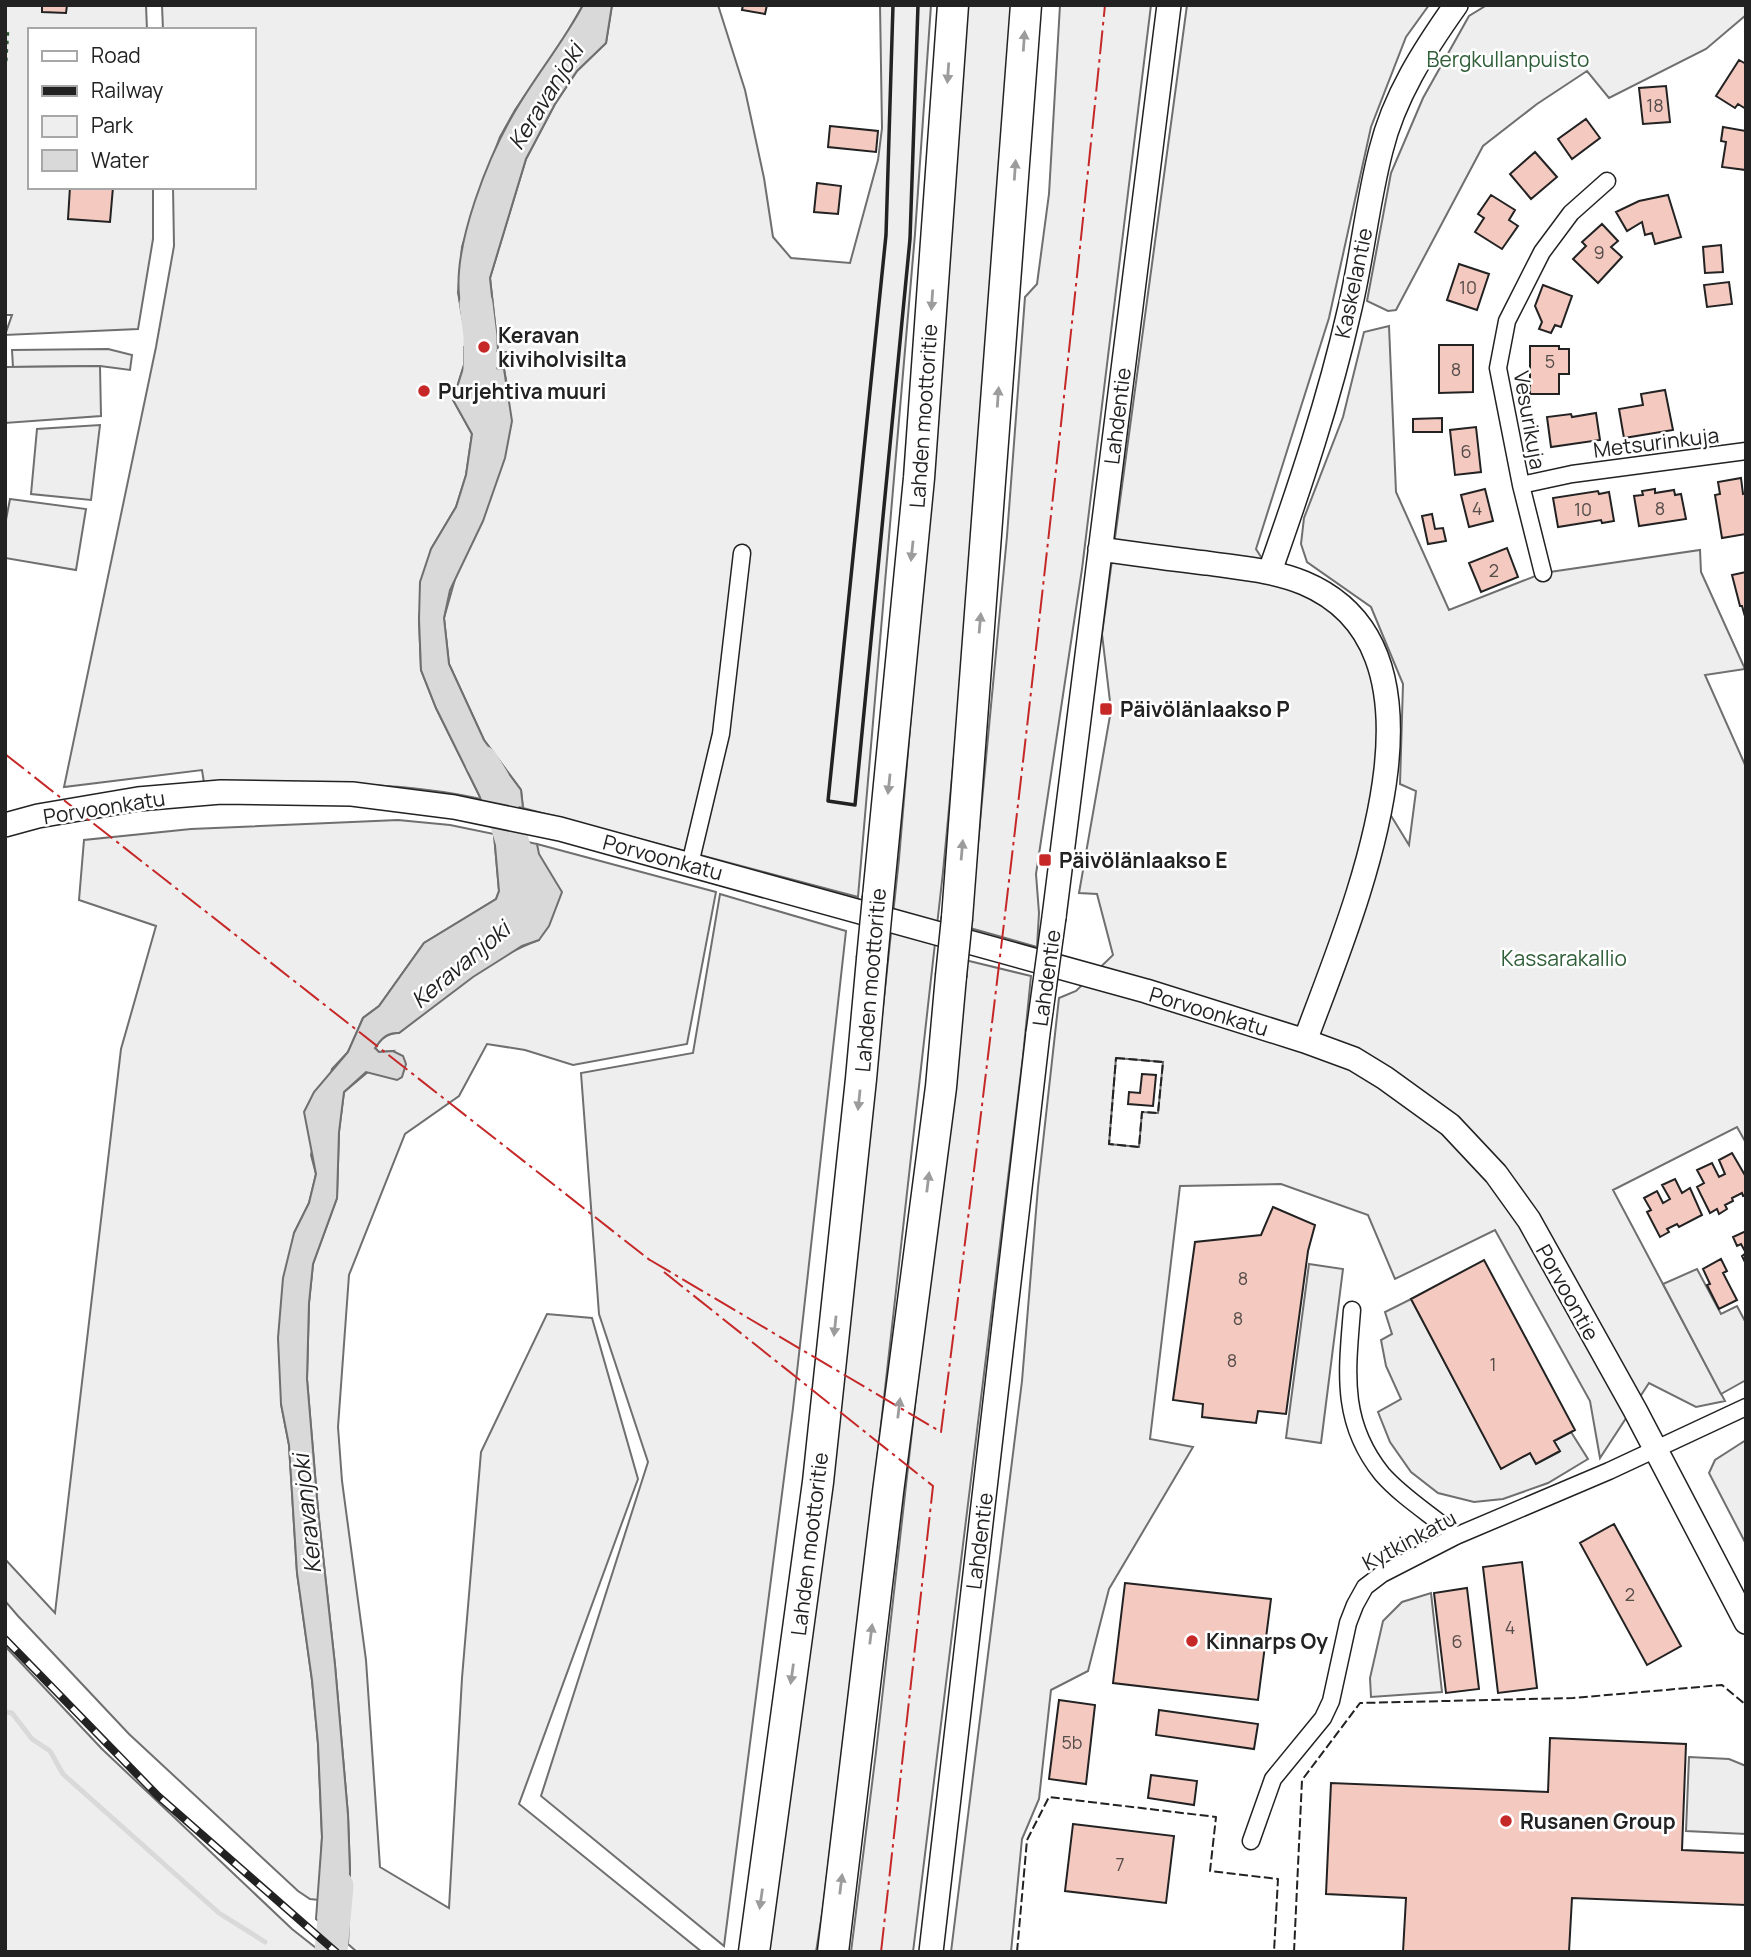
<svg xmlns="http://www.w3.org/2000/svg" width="1751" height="1957" font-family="Manrope,sans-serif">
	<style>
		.green { fill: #eee; stroke: #6f6f6f; stroke-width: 2; fill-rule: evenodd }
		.parking { fill: #ededed; stroke: #6f6f6f; stroke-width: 2 }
		.water { fill: #d9d9d9; stroke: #6f6f6f; stroke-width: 2 }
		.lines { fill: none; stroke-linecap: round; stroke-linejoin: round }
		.stream { stroke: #d9d9d9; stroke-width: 5 }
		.river { stroke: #d9d9d9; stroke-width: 33 }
		.building { fill: #f3c9c0; stroke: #222; stroke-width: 2 }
		.street-casing { stroke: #222; stroke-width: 19 }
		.secondary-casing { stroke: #222; stroke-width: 26 }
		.highway-casing { stroke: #222; stroke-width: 33 }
		.street { stroke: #fff; stroke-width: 16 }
		.secondary { stroke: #fff; stroke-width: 23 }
		.highway { stroke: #fff; stroke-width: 30 }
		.rail-casing { stroke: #222; stroke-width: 8 }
		.rail { stroke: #fff; stroke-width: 5; stroke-dasharray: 16; stroke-linecap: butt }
		.secondary-bridge-casing { stroke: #222; stroke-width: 26; stroke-linecap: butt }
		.highway-bridge-casing { stroke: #222; stroke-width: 33; stroke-linecap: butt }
		.secondary-bridge { stroke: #fff; stroke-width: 23 }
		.highway-bridge { stroke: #fff; stroke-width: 30 }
		.hedge { stroke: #2f5e38; stroke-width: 5; stroke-dasharray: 3.5 5; stroke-linecap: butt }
		.fence { stroke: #222; stroke-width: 2; stroke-dasharray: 9 3.5; stroke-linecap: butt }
		.wall { stroke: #222; stroke-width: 3.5 }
		.power { stroke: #c62828; stroke-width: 2; stroke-dasharray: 24 5 3.5 5; stroke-linecap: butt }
		.oneway { fill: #9c9c9c }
		.poi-dot { fill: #c62828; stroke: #fff; stroke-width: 2.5 }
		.labels { text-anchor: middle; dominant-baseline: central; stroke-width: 5; stroke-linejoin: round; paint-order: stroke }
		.number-label { font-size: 18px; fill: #564c4a }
		.park-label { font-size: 21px; fill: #2f5e38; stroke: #fff }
		.street-label { font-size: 21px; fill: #222; stroke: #fff }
		.poi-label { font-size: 21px; font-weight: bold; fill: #222; stroke: #fff; text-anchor: start }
		.water-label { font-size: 23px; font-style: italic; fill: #222; stroke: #fff }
	</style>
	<rect width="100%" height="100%" fill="#fff"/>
	<path class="green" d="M5 5H146L147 30H30V187H153V239L138 329 5 335 12 315H5Z
		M162 5H583L564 38 515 110 500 137 480 190 462 247 458 293 469 347H464V365L453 400 472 434 466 475 456 507 431 549 419 619 421 670 436 708 481 799C392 779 295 784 204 783L202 770 64 787 156 347 174 246 173 187H254V30H163Z
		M612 5H718L745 90 764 178 773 237 791 258 850 263 878 160 882 128 880 5H931L915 234 858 897 523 808 521 790 484 740 449 664 444 618 508 391 504 369 506 352 498 351 490 278 526 159 555 104 577 71 606 43Z
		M965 5H1013L968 609 943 872 875 1478 823 1908 816 1952H769L834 1460 899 859 946 298Z
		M1060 5H1151L1082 569 1036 874 1039 913 1037 947 970 928 1007 536 1025 297 1037 284 1049 194Z
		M1187 5H1429L1406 37 1371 127 1329 318 1256 549 1270 571 1306 583 1378 661 1382 801 1409 845 1416 791 1400 784 1403 684 1371 607 1307 562 1301 544 1304 518 1343 417 1364 332 1389 326 1396 492 1449 610 1543 573 1700 550 1701 572 1745 669 1705 675 1746 767V1143L1737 1127 1613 1190 1725 1401 1696 1407 1649 1383 1600 1458 1590 1401 1495 1230 1395 1279 1368 1215 1281 1184 1180 1186 1150 1439 1193 1447 1109 1589 1088 1671 1051 1690 1039 1799 1022 1839 1011 1952H951L1022 1381 1038 1187 1059 998 1076 991 1113 955 1097 894 1079 893 1111 710 1102 634ZM1116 1058 1163 1062 1158 1113 1142 1112 1139 1147 1109 1144Z
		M1487 5H1746V15L1706 49 1609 98 1587 71 1537 104 1483 146 1396 310 1388 311 1367 301 1391 173 1423 98 1469 16Z
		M108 349 132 355 130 370 100 366 13 367 12 350Z
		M100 425 91 500 31 494 37 429Z
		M10 499 86 509 76 570 5 558V525Z
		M398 820 450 825 494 834 499 891 496 899 424 943 379 1006 363 1018 348 1052 332 1069 311 1155 316 1174 309 1203 294 1233 281 1404 289 1445 297 1573 312 1680 318 1744 322 1837 319 1900 310 1899 298 1891 129 1734 18 1616 5 1601V1559L55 1613 121 1049 156 926 79 900 84 840 191 829Z
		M537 844 716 892 687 1044 573 1065 525 1050 487 1044 459 1096 405 1134 349 1275 338 1427 342 1481 366 1660 380 1867 449 1908 462 1678 481 1452 547 1314 592 1318 638 1479 519 1804 702 1952H357L348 1944 350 1871 348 1815 335 1665 318 1510 307 1379 309 1303 313 1264 337 1198 339 1132 344 1092 393 1051 379 1052 375 1048C381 1039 387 1033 399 1033 442 1000 488 958 539 940Z
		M720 894 846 931 793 1408 724 1946 541 1796 648 1462 599 1314 581 1073 693 1053Z
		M965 960 1031 976 1023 1056 913 1952H851L876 1752Z
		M1746 1440V1544L1709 1473 1715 1460Z
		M5 1646 102 1749 292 1929 316 1948V1952H5Z"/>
	<path class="parking" d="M100 366 101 416 5 423V367Z
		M1309 1264 1343 1269 1321 1443 1286 1438Z
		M1697 1269 1721 1314 1737 1306 1746 1323V1380L1721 1394 1663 1284Z
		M1411 1299 1501 1468 1530 1453 1536 1464 1559 1452 1554 1441 1571 1432 1588 1459 1548 1483 1503 1499 1474 1502 1438 1493 1411 1472 1390 1442 1378 1412 1401 1399 1386 1366 1381 1340 1392 1334 1385 1312Z
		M1431 1593 1442 1692 1371 1697 1370 1678 1383 1621 1402 1602Z
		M1689 1757 1729 1759 1746 1766V1834L1686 1831Z"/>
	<path class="water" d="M583 5H612L606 43 577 71 555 104 526 159 490 278 498 351 469 347C465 330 460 312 459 295 454 243 488 157 514 113 535 76 563 43 583 5Z
		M464 365 504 369 512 421 505 458 483 521 450 590 444 618 449 664 484 740 521 790 523 808 481 799 436 708 421 670 419 619 420 582 431 549 456 507 466 475 472 434 453 400Z
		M494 834 537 844 539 854 562 892 549 926 539 940 522 946 473 977 399 1033C387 1032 381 1039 375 1048L379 1052 393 1051 403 1056 406 1064 402 1077 397 1080 366 1072 344 1092 339 1132 337 1198 313 1264 309 1303 307 1379 318 1510 335 1665 348 1815 350 1871 348 1944 316 1919 322 1837 318 1744 312 1680 297 1573 289 1445 281 1404 278 1338 283 1278 294 1233 309 1203 316 1174 304 1112 314 1092 348 1052 363 1018 379 1006 424 943 496 899 499 891Z"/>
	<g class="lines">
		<path class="stream" d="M5 1712 12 1713 32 1739 50 1751 63 1774 219 1913 265 1942"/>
		<path class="river" d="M476 304 480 336V410
			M482 762 493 780 524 879
			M331 1952 337 1886"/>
	</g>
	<path class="building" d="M42 5H67L66 13 42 12Z
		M743 5H767L765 14 742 10Z
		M1739 60 1746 64V109L1738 104 1735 108 1716 96Z
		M1666 86 1670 122 1643 124 1639 88Z
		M1586 119 1600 138 1572 159 1558 139Z
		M830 126 878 131 876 152 828 147Z
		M1723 127 1746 131V170L1722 167 1726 142 1721 141Z
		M1535 152 1557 177 1531 199 1510 174Z
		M817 183 841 186 838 214 814 212Z
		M70 187H113L110 222 68 219Z
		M1491 195 1515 210 1509 220 1518 226 1502 249 1475 232 1484 218 1478 214Z
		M1668 195 1681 237 1655 244 1652 233 1645 235 1642 222 1627 231 1616 212 1639 201Z
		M1602 224 1618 241 1611 247 1622 257 1598 283 1573 259 1586 246 1582 242Z
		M1721 245 1723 272 1705 273 1703 247Z
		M1459 264 1489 274 1477 310 1447 300Z
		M1729 282 1732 304 1707 307 1704 285Z
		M1543 285 1572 296 1561 327 1555 325 1551 333 1539 329 1542 322 1535 306Z
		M1439 345H1473V392L1439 393Z
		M1530 346H1559V349H1569V374H1559V394H1530Z
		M1665 390 1673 430 1624 438 1619 409 1643 405 1641 394Z
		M1596 413 1600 440 1551 447 1547 417 1571 414 1572 417Z
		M1442 418V432H1413V419Z
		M1476 427 1481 472 1455 475 1450 430Z
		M1741 478 1743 494 1746 493V534L1722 538 1715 495 1720 494 1718 482Z
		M1485 489 1493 521 1469 527 1461 495Z
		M1655 489V493L1674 490 1675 495 1681 494 1686 519 1639 526 1634 496 1643 495 1642 491Z
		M1598 491 1599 494 1609 492 1614 521 1602 523 1601 520 1558 527 1553 498Z
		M1432 514 1435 529 1443 528 1446 541 1428 544 1422 516Z
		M1507 548 1518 577 1481 592 1469 563Z
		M1746 572V620L1742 606H1740L1732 575Z
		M1142 1074 1156 1075 1153 1106 1128 1104 1129 1092 1140 1093Z
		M1732 1153 1746 1177V1195L1743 1196 1742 1193 1732 1198 1733 1201 1725 1205 1727 1209 1719 1214 1717 1209 1710 1213 1697 1187 1704 1183 1697 1170 1712 1163 1719 1177 1725 1174 1719 1160Z
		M1675 1179 1682 1193 1690 1188 1702 1215 1679 1227 1677 1224 1667 1229 1669 1232 1660 1237 1647 1212 1651 1210 1644 1198 1657 1191 1663 1203 1670 1199 1662 1185Z
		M1273 1207 1315 1225 1308 1251 1286 1414 1258 1411 1256 1423 1202 1417 1203 1404 1173 1400 1195 1242 1261 1235Z
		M1746 1231V1264L1742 1256 1746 1253 1741 1244 1737 1246 1733 1237Z
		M1721 1259 1727 1271 1723 1273 1737 1300 1719 1309 1707 1285 1710 1284 1703 1269Z
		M1484 1260 1575 1430 1554 1441 1560 1451 1536 1464 1530 1453 1501 1469 1411 1299Z
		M1614 1524 1681 1646 1647 1665 1580 1543Z
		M1522 1562 1537 1688 1498 1693 1483 1567Z
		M1125 1583 1271 1599 1258 1700 1113 1683Z
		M1467 1588 1479 1689 1446 1693 1434 1593Z
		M1059 1700 1095 1705 1086 1784 1049 1779Z
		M1159 1710 1258 1724 1254 1749 1156 1735Z
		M1550 1738 1686 1744 1682 1850 1746 1853V1905L1572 1898 1569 1952H1403L1406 1898 1326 1894 1331 1783 1548 1792Z
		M1151 1775 1197 1781 1194 1805 1148 1798Z
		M1073 1824 1174 1836 1166 1903 1065 1891Z"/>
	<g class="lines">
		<g class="street-casing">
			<path id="street" d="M1521 485 1572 474 1746 451
				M1543 573 1521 485 1498 368 1507 321 1542 252 1571 213 1607 181
				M690 864 721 734 742 553
				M1352 1310C1347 1372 1340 1422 1382 1474 1403 1498 1432 1515 1456 1536
				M1251 1841 1273 1779 1323 1718 1331 1701 1348 1623 1355 1605 1365 1587 1382 1574 1456 1536 1609 1471 1746 1407"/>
		</g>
		<g class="secondary-casing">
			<path id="secondary" d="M1100 549C1136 554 1171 559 1206 563 1239 568 1273 570 1304 583 1470 653 1347 925 1305 1041
				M1270 571C1300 486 1329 400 1349 312 1362 259 1367 204 1381 150 1394 97 1424 50 1456 5
				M5 825 38 816 138 799 221 792 352 794 454 807 560 829 1146 991 1305 1041 1354 1059 1385 1078 1450 1125 1496 1174 1529 1220 1635 1410 1746 1622
				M1054 917 1169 5
				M931 1952 1038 1033"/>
		</g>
		<g class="highway-casing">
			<path id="highway" d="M878 897 919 478 953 5
				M957 918 1026 5
				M754 1952 818 1482 861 1079 872 959
				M833 1952 888 1492 941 1087 951 976"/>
		</g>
		<use href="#street" class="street"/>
		<use href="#secondary" class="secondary"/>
		<use href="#highway" class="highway"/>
		<g class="rail-casing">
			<path id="rail" d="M5 1639 158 1796 336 1952"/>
		</g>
		<use href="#rail" class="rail"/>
		<g class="secondary-bridge-casing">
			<path id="secondary-bridge" d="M1038 1033 1054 917"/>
		</g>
		<g class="highway-bridge-casing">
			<path id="highway-bridge" d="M872 959 878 897
				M951 976 957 918"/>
		</g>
		<use href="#secondary-bridge" class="secondary-bridge"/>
		<use href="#highway-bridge" class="highway-bridge"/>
		<path class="hedge" d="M5 61 7 28"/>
		<path class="fence" d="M1116 1058 1163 1062 1158 1113 1142 1112 1139 1147 1109 1144Z
			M1017 1952 1027 1840 1049 1797 1216 1817 1210 1871 1278 1879 1274 1952
			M1294 1952 1302 1780 1360 1703 1573 1698 1722 1685 1746 1705"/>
		<path class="wall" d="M893 5 886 235 828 801 855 805 910 239 918 5"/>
		<path class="power" d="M5 754 651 1261
			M650 1260 941 1432C1002 957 1057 482 1105 5
			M664 1272 933 1486 881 1952"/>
	</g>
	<defs><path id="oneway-solid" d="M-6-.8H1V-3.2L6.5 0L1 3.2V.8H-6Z" transform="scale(1.75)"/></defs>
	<g class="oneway">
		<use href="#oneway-solid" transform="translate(1024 41) rotate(-86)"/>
		<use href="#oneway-solid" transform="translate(948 73) rotate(94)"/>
		<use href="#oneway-solid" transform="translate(1015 170) rotate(-86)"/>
		<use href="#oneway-solid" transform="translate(932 300) rotate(94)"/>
		<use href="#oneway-solid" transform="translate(998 397) rotate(-86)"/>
		<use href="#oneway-solid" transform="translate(912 551) rotate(96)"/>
		<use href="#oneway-solid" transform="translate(980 623) rotate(-85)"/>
		<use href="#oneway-solid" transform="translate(889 784) rotate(96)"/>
		<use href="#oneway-solid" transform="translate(962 850) rotate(-85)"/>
		<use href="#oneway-solid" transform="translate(859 1100) rotate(96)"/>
		<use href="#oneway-solid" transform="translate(928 1182) rotate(-83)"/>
		<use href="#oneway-solid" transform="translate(835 1326) rotate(96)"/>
		<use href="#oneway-solid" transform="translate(899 1408) rotate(-83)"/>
		<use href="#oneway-solid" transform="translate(871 1634) rotate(-83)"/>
		<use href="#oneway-solid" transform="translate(792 1674) rotate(98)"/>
		<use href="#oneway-solid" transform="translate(841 1884) rotate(-83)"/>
		<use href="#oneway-solid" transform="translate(761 1899) rotate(98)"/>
	</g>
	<g class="poi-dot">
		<circle cx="484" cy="347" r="7"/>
		<circle cx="424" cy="391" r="7"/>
		<rect x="1099" y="702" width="14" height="14" rx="3.5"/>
		<rect x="1038" y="853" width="14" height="14" rx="3.5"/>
		<circle cx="1192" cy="1641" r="7"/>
		<circle cx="1506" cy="1821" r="7"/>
	</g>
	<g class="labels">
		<g class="number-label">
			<text x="1655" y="105">18</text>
			<text x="1599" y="252">9</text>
			<text x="1468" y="287">10</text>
			<text x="1550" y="361">5</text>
			<text x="1456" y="369">8</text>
			<text x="1466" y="451">6</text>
			<text x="1477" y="508">4</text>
			<text x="1660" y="508">8</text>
			<text x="1583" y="509">10</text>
			<text x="1494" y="570">2</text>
			<text x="1243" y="1278">8</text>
			<text x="1238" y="1318">8</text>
			<text x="1232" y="1360">8</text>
			<text x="1493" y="1364">1</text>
			<text x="1630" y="1594">2</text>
			<text x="1510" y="1627">4</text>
			<text x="1457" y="1641">6</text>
			<text x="1072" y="1742">5b</text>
			<text x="1120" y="1864">7</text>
		</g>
		<g class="park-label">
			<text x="1508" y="59">Bergkullanpuisto</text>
			<text x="1564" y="958">Kassarakallio</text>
		</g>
		<g class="street-label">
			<text transform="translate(1353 283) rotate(-78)">Kaskelantie</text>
			<text transform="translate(923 416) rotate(-86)">Lahden moottoritie</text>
			<text transform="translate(1117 416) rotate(-83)">Lahdentie</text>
			<text transform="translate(1530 420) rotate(80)">Vesurikuja</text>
			<text transform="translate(1656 442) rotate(-7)">Metsurinkuja</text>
			<text transform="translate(104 807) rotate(-9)">Porvoonkatu</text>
			<text transform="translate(663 857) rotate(15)">Porvoonkatu</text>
			<text transform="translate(1046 978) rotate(-82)">Lahdentie</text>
			<text transform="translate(870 980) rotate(-85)">Lahden moottoritie</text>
			<text transform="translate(1209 1011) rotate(17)">Porvoonkatu</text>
			<text transform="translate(1568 1292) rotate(61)">Porvoontie</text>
			<text transform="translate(1409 1540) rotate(-28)">Kytkinkatu</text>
			<text transform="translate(979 1541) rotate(-83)">Lahdentie</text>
			<text transform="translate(809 1544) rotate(-83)">Lahden moottoritie</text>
		</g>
		<g class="poi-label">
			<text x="498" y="335">Keravan<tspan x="498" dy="24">kiviholvisilta</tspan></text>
			<text x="438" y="391">Purjehtiva muuri</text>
			<text x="1120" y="709">Päivölänlaakso P</text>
			<text x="1059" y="860">Päivölänlaakso E</text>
			<text x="1206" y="1641">Kinnarps Oy</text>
			<text x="1520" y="1821">Rusanen Group</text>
		</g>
		<g class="water-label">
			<text transform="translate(545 96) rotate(-58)">Keravanjoki</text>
			<text transform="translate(460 964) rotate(-40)">Keravanjoki</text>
			<text transform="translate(306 1514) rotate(-96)">Keravanjoki</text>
		</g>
	</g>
	<rect width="1751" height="1957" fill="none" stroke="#222222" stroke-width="14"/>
	<rect x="28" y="28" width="228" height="161" fill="#ffffff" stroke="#a7a7a7" stroke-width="2"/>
	<rect x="42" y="51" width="35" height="10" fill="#ffffff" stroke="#a7a7a7" stroke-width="2"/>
	<text x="91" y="63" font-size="21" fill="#222222">Road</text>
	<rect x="42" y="86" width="35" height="10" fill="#222222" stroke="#a7a7a7" stroke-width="2"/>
	<text x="91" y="98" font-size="21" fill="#222222">Railway</text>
	<rect x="42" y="116" width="35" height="21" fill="#eeeeee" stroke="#a7a7a7" stroke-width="2"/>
	<text x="91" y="133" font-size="21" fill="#222222">Park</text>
	<rect x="42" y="150" width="35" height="21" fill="#d9d9d9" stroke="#a7a7a7" stroke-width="2"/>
	<text x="91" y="168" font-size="21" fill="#222222">Water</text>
</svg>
